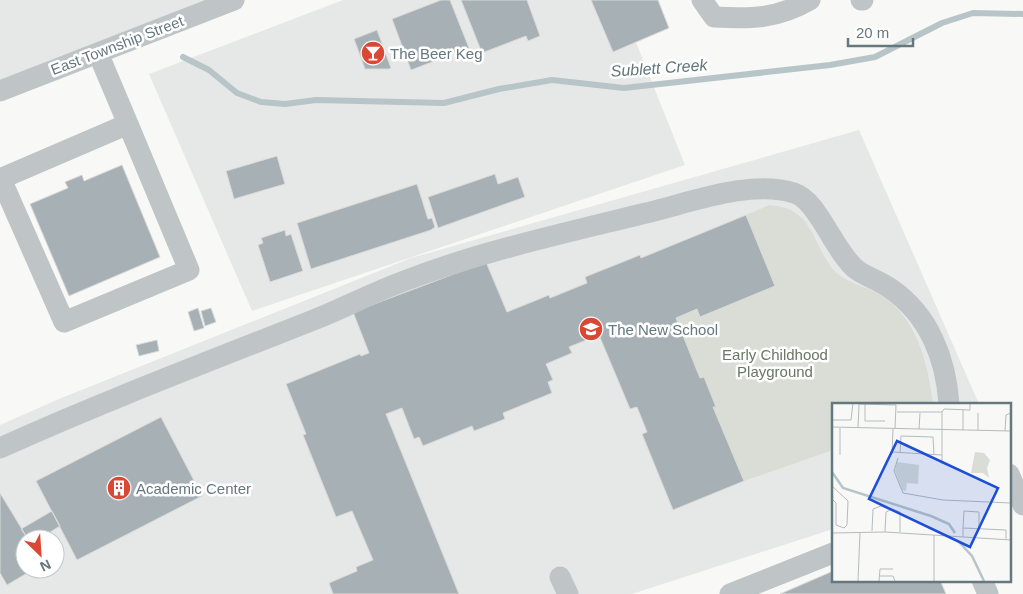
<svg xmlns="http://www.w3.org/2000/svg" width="1023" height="594" font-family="Helvetica,sans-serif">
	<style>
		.built { fill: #e6e8e7; fill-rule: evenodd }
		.green { fill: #d9ddd5 }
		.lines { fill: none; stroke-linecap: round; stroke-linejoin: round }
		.stream { stroke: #b8c5c8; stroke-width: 6 }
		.building { fill: #a7b1b5; stroke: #dadad8 }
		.minor { stroke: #bfc5c7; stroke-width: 21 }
		.labels { text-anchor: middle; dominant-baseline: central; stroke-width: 5; stroke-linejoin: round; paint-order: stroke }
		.street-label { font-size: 15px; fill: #65777f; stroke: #fff }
		.poi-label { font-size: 15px; fill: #65777f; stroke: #fff; text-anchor: start }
		.park-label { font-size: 15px; fill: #697763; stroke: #fff }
		.water-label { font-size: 16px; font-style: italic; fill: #607679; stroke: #fff }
		.inset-river { fill: none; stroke: #b8c5c8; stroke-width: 2.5 }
		.inset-road { fill: none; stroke: #b4bcbf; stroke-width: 1 }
		.view { fill: #1d4ed8; fill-opacity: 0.15; stroke: #1d4ed8; stroke-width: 2.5 }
		.inset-edge { fill: none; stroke: #65777f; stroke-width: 2.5 }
	</style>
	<rect width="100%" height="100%" fill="#f8f8f6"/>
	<path class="built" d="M0 0H234L0 91Z
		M343 0H619L685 165 252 311 149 74Z
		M859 130 979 404H833V529L632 594H0V425L59 399 411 258ZM25 539H55V569H25Z"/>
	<path class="green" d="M769 205C813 208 810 239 832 268 843 282 864 286 879 294 917 316 928 364 933 404H833V450L744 481 713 407 716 406 704 377 700 378 676 318 697 309 700 316 746 215Z"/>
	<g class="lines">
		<path class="stream" d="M183 57 209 70 237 93 261 102 285 104 316 100 444 103 499 89 552 80 624 88 830 65 875 57 942 23 973 13 1023 14"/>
	</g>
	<path class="building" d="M441 0H450L469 48 411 70 392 19Z
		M461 0H527L540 36 528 41 526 36 482 53Z
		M591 0H658L669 28 613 52Z
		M377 30 391 68 389 69H365L354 39Z
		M277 156 285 184 234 199 226 171Z
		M122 165 160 257 69 296 30 204 68 188 65 182 82 175 84 181Z
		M495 174 498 184 518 177 525 197 438 228 428 197Z
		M417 184 428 219 432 218 435 227 431 230 311 269 297 223Z
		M746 215 775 286 700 317 697 309 676 318 700 378 704 377 716 407H713L744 481 673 510 642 434 647 432 637 407 630 409 599 335 569 347 572 353 546 364 553 380 548 382 552 393 503 413 505 419 474 431 472 426 423 446 419 437 414 439 402 408 386 414 459 594H333L329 583 357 571 356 567 373 560 352 511 336 517 303 435 306 434 286 384 360 354 361 356 369 353 353 312 486 262 507 312 549 295 550 298 587 283 585 277 640 255 641 258Z
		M285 230 286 236 291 234 303 271 270 282 258 245 263 243 261 238Z
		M198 308 204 328 194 331 188 312Z
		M211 308 216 322 205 326 201 311Z
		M157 340 159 351 139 356 136 345Z
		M161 417 202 496 77 560 36 481Z
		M0 493 28 539H25V569H34L7 585 0 573Z
		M52 511 60 526 39 539H28L21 529Z
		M833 571V580H940L946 594H780Z"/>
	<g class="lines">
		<path class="minor" d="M702 0 714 17C751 19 777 19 810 0
			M861 0H863
			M0 91 234 0
			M0 179 128 124 98 53
			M1 179 64 322 189 270 128 124
			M0 448C104 401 210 361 316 319 346 307 374 292 404 281 482 251 565 233 646 213 689 203 751 179 794 193 818 200 834 252 857 270 867 277 880 281 891 289 929 315 946 359 949 404
			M1009 474 1023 505
			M560 577 568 594
			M982 580 988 594
			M730 594 833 553"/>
	</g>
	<defs>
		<g id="bar-disc" transform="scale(1.25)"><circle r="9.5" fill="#d94735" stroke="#fff"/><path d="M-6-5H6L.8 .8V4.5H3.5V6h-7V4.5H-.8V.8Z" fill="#fff"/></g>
		<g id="school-disc" transform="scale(1.25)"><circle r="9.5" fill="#d94735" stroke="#fff"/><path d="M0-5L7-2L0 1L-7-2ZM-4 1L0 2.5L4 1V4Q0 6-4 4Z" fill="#fff"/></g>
		<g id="building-disc" transform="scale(1.25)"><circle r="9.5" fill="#d94735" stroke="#fff"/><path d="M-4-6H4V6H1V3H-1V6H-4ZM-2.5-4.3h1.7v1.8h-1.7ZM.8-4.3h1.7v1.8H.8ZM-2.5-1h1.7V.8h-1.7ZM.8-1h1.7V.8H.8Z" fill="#fff"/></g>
	</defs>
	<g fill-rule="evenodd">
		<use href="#bar-disc" x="373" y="53"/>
		<use href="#school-disc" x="591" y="329"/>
		<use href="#building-disc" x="119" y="488"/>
	</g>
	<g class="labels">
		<g class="street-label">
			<text transform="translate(117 45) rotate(-21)">East Township Street</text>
		</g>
		<g class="poi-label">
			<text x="390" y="53">The Beer Keg</text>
			<text x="608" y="329">The New School</text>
			<text x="136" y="488">Academic Center</text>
		</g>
		<g class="park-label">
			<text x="775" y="354">Early Childhood<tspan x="775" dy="17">Playground</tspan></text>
		</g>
		<g class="water-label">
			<text transform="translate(659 68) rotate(-4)">Sublett Creek</text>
		</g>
	</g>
	<g transform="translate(832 403)">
		<rect width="179" height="179" fill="#f8f8f6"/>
		<path d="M143 49 152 50 158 57 155 65 157 75 151 70H139ZM65 59 87 62 86 81 75 80 74 88 70 87 63 68Z" fill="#d9ddd5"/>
		<path class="inset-river" d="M0 69 11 85 99 113 117 121 123 130M127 139 140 153 152 178"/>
		<path class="inset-road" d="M27 1 64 2 63 26M33 1V18H53M65 9H110V61M110 9 112 6 138 7V0M0 17H19L21 0M0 24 179 28M26 25 27 1M87 26 88 10M131 27V7M146 27V10M173 28 174 12 179 10M60 49 110 52M68 50 69 33 101 34 102 52M60 51 61 26M8 52V25M66 55 62 68 71 90 111 97 179 100M0 83 16 98 15 122 12 125M0 96 4 100V122L12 125M131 125 132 108 147 109V125M40 128 41 106 49 103 56 106M53 129 54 109 60 106 68 109V129M0 130 53 129 179 137M131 134V125L174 127V136M47 173H61L63 178M26 178 28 129M47 178 48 166H61M102 178V132"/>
		<path class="view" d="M65 38 166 85 138 144 37 96Z"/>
		<rect width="179" height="179" class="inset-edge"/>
	</g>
	<g transform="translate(40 554) rotate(155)"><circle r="24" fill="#ffffff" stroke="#c1c9cc"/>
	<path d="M0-4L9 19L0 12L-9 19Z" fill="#d94735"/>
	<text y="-8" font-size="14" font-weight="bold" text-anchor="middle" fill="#65777f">N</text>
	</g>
	<path d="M848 38v8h65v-8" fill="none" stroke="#65777f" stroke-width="2.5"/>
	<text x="856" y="38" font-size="15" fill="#65777f" stroke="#ffffff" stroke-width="4" paint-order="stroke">20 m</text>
</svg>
